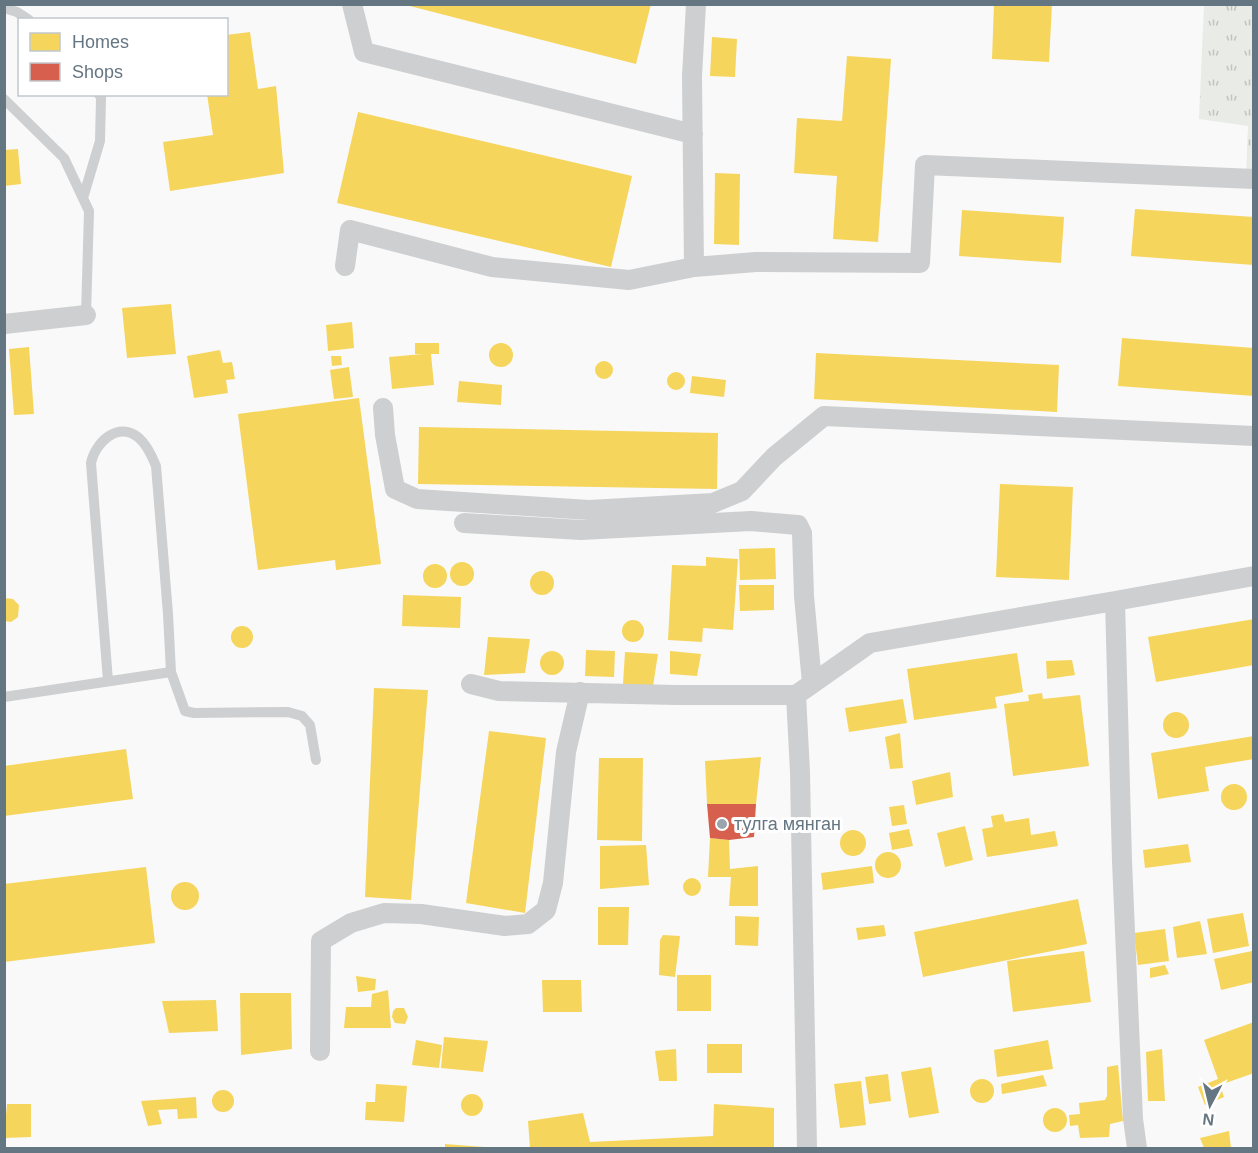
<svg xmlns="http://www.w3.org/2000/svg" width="1258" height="1153" font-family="Arial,sans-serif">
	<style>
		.grass { fill: url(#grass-tufts) }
		.homes { fill: #f6d55c }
		.shops { fill: #d6604d }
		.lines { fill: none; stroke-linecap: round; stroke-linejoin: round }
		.service { stroke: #cecfd0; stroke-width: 10 }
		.minor { stroke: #cecfd0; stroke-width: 20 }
		.poi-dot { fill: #99a4ac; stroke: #fff; stroke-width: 2 }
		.labels { text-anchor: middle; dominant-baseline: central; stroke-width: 6; stroke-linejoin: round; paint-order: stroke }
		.poi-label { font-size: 18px; fill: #657683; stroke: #fff; text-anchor: start }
	</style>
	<defs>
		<pattern id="grass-tufts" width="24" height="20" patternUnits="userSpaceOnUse" patternTransform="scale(1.5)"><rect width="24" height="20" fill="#e8ebe6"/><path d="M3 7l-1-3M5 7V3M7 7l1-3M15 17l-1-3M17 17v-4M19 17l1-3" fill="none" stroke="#c0c3c0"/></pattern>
	</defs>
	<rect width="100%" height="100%" fill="#f9f9f9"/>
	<path class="grass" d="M1204 5H1253V179L1246 178 1248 126 1199 119Z"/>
	<path class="homes" d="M402 4H651L636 64Z
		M994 4H1052L1049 62 992 59Z
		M250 32 258 89 276 86 284 173 170 191 163 142 213 135 207 94H226V35Z
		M712 37 737 39 735 77 710 76Z
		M847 56 891 59 878 242 833 239 837 176 794 173 797 118 842 121Z
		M358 112 632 176 611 267 337 203Z
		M18 149 21 184 4 186V150Z
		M715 173 740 174 739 245 714 244Z
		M1135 209 1254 217V265L1131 256Z
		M962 210 1064 217 1061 263 959 256Z
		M171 304 176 354 127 358 122 308Z
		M352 322 354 348 328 351 326 325Z
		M1122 338 1254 348V396L1118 386Z
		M415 343H439V354H431L434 385 392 389 389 357 423 354H415Z
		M489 355a12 12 0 1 1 24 0a12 12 0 1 1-24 0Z
		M29 347 34 414 14 415 9 349Z
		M220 350 223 363 232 362 235 379 226 380 228 393 194 398 187 356Z
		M816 353 1059 365 1057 412 814 399Z
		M331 356H341L342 365 332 366Z
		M595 370a9 9 0 1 1 18 0a9 9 0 1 1-18 0Z
		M349 367 353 397 334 399 330 370Z
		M667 381a9 9 0 1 1 18 0a9 9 0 1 1-18 0Z
		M692 376 726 380 724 397 690 393Z
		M459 381 502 385 501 405 457 402Z
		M359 398 381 564 336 570 335 560 258 570 238 414Z
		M419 427 718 433 717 489 418 484Z
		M1000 484 1073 487 1069 580 996 577Z
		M775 548 776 579 740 580 739 549Z
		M706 557 738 559 733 630 703 628 702 642 668 640 672 565 706 566Z
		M450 574a12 12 0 1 1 24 0a12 12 0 1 1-24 0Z
		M423 576a12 12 0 1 1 24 0a12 12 0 1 1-24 0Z
		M530 583a12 12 0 1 1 24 0a12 12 0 1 1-24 0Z
		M739 585H774V610L740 611Z
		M403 595 461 597 460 628 402 626Z
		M4 598 13 599 19 605 18 617 11 622 4 621Z
		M1254 619V665L1156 682 1148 637Z
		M622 631a11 11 0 1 1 22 0a11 11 0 1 1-22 0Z
		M231 637a11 11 0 1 1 22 0a11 11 0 1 1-22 0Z
		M488 637 530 639 525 673 484 675Z
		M586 650 615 651 614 677 585 676Z
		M540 663a12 12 0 1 1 24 0a12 12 0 1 1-24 0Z
		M670 651 701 654 697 676 670 674Z
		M625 652 658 654 653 686 623 684Z
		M1017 653 1023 692 995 697 997 708 914 720 907 669Z
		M1072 660 1075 675 1047 679 1046 661Z
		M374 688 428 690 411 900 365 897Z
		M1042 693 1043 699 1080 695 1089 766 1013 776 1004 704 1029 701 1028 695Z
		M903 699 907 723 849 732 845 708Z
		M1163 725a13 13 0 1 1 26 0a13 13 0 1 1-26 0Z
		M489 731 546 738 525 913 466 903Z
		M900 733 903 768 890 769 885 737Z
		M1254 736V759L1205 767 1209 791 1158 799 1151 753Z
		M126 749 133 799 4 816V766Z
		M761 757 756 804H707L705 761Z
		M599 758H643L642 841 597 840Z
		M950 772 953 797 916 805 912 781Z
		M1221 797a13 13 0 1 1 26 0a13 13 0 1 1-26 0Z
		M904 805 907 824 892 826 889 807Z
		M1003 814 1005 822 1029 818 1031 835 1055 831 1058 846 987 857 982 829 993 827 991 816Z
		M965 826 973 860 945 867 937 833Z
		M909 829 913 846 892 850 889 833Z
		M840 843a13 13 0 1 1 26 0a13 13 0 1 1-26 0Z
		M710 838 729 840 730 869 758 866V906H729L731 877H708Z
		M1188 844 1191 862 1145 868 1143 850Z
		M646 845 649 885 600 889V846Z
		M875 865a13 13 0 1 1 26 0a13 13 0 1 1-26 0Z
		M872 866 874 883 823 890 821 873Z
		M146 867 155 943 4 962V884Z
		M683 887a9 9 0 1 1 18 0a9 9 0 1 1-18 0Z
		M171 896a14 14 0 1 1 28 0a14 14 0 1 1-28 0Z
		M1078 899 1087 944 923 977 914 932Z
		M598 907H629L628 945H598Z
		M1243 913 1249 946 1213 953 1207 919Z
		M735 916 759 917 758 946 735 945Z
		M1200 921 1207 954 1177 958 1173 927Z
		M884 925 886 936 858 940 856 928Z
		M1165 929 1169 961 1138 965 1134 933Z
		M663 935 680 936 675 977 659 975 660 940Z
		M1084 951 1091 1002 1013 1012 1007 961Z
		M1252 951 1254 982 1221 990 1214 959Z
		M1165 965 1169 974 1150 978V968Z
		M677 975H711V1011H677Z
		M356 976 376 979 375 990 358 992Z
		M542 980H581L582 1012H543Z
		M388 990 391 1028H344L346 1007H371L372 994Z
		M240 993H291L292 1049 241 1055Z
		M216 1000 218 1031 169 1033 162 1001Z
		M396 1008H404L408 1017 405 1024 395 1023 392 1017 393 1011Z
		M1254 1022V1073L1220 1085 1224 1097 1205 1105 1198 1087 1218 1079 1204 1040Z
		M444 1037 488 1041 483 1072 441 1068Z
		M416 1040 442 1045 439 1068 412 1065Z
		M1048 1040 1053 1069 997 1077 994 1050Z
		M707 1044H742V1073H707Z
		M676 1049 677 1081H659L655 1051Z
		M1162 1049 1165 1101H1148L1146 1052Z
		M1118 1065 1123 1121 1110 1124 1109 1137 1080 1138 1078 1125 1070 1126 1069 1115 1080 1114 1079 1103 1105 1100 1107 1096V1067Z
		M931 1067 939 1113 909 1118 901 1072Z
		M888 1074 891 1101 869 1104 865 1077Z
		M1043 1075 1047 1086 1002 1094 1001 1084Z
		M970 1091a12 12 0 1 1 24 0a12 12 0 1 1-24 0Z
		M861 1081 866 1125 840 1128 834 1084Z
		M376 1084 407 1086 404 1122 365 1120 366 1102H375Z
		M212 1101a11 11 0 1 1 22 0a11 11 0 1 1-22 0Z
		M461 1105a11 11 0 1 1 22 0a11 11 0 1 1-22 0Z
		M196 1097 197 1118 178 1119 177 1109 158 1110 162 1124 148 1126 141 1101Z
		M7 1104H31V1137L4 1138Z
		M714 1104 774 1108V1148H530L528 1121 583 1113 590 1142 713 1136Z
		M1043 1120a12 12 0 1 1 24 0a12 12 0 1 1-24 0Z
		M1229 1131 1231 1148H1204L1200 1138Z
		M445 1144 484 1147 483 1148H445Z"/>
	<path class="shops" d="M707 804H756L754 837 729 840 710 838Z"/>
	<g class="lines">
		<path class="service" d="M4 8 17 12 29 20
			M4 99 64 158 89 211 86 315
			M83 198 100 141 101 98 99 94
			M108 681 91 463C95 443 118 420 139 438 147 445 152 456 156 466L168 614 171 672 185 711 194 713 288 712 302 716 310 725 316 760
			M4 697 171 672"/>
		<path class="minor" d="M352 4 364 52 693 134
			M345 266 350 230 492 267 629 280 694 267 692 76 696 4
			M694 267 756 262 920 263 925 165 1254 179
			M4 324 86 315
			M383 408 385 435 395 489 417 499 589 510 713 503 742 491 774 457 824 416 1254 436
			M464 523 581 530 751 521 798 525 802 533 804 596 812 683
			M1115 601 1254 576
			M471 684 499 691 676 695H796
			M320 1051 321 941 351 923 384 913 421 914 505 926 528 924 546 910 553 883 566 752 580 692
			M807 1148 800 772 796 695 870 643 1115 601 1122 861 1133 1119 1137 1148"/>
	</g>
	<circle class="poi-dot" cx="722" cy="824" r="6"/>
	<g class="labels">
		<g class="poi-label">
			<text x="734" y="824">тулга мянган</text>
		</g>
	</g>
	<rect width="1258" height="1153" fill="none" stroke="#657683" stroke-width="12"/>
	<rect x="18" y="18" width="210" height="78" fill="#ffffff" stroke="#c1c8cd" stroke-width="1.5"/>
	<rect x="30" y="33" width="30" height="18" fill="#f6d55c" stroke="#c1c8cd" stroke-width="1.5"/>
	<text x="72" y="48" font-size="18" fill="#657683">Homes</text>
	<rect x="30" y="63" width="30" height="18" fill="#d6604d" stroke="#c1c8cd" stroke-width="1.5"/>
	<text x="72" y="78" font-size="18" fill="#657683">Shops</text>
	<g transform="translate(1210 1105) rotate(187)" stroke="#ffffff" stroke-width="4.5" paint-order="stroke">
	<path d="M0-4.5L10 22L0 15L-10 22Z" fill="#657683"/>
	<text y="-9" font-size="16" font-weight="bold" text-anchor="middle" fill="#657683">N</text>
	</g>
</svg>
